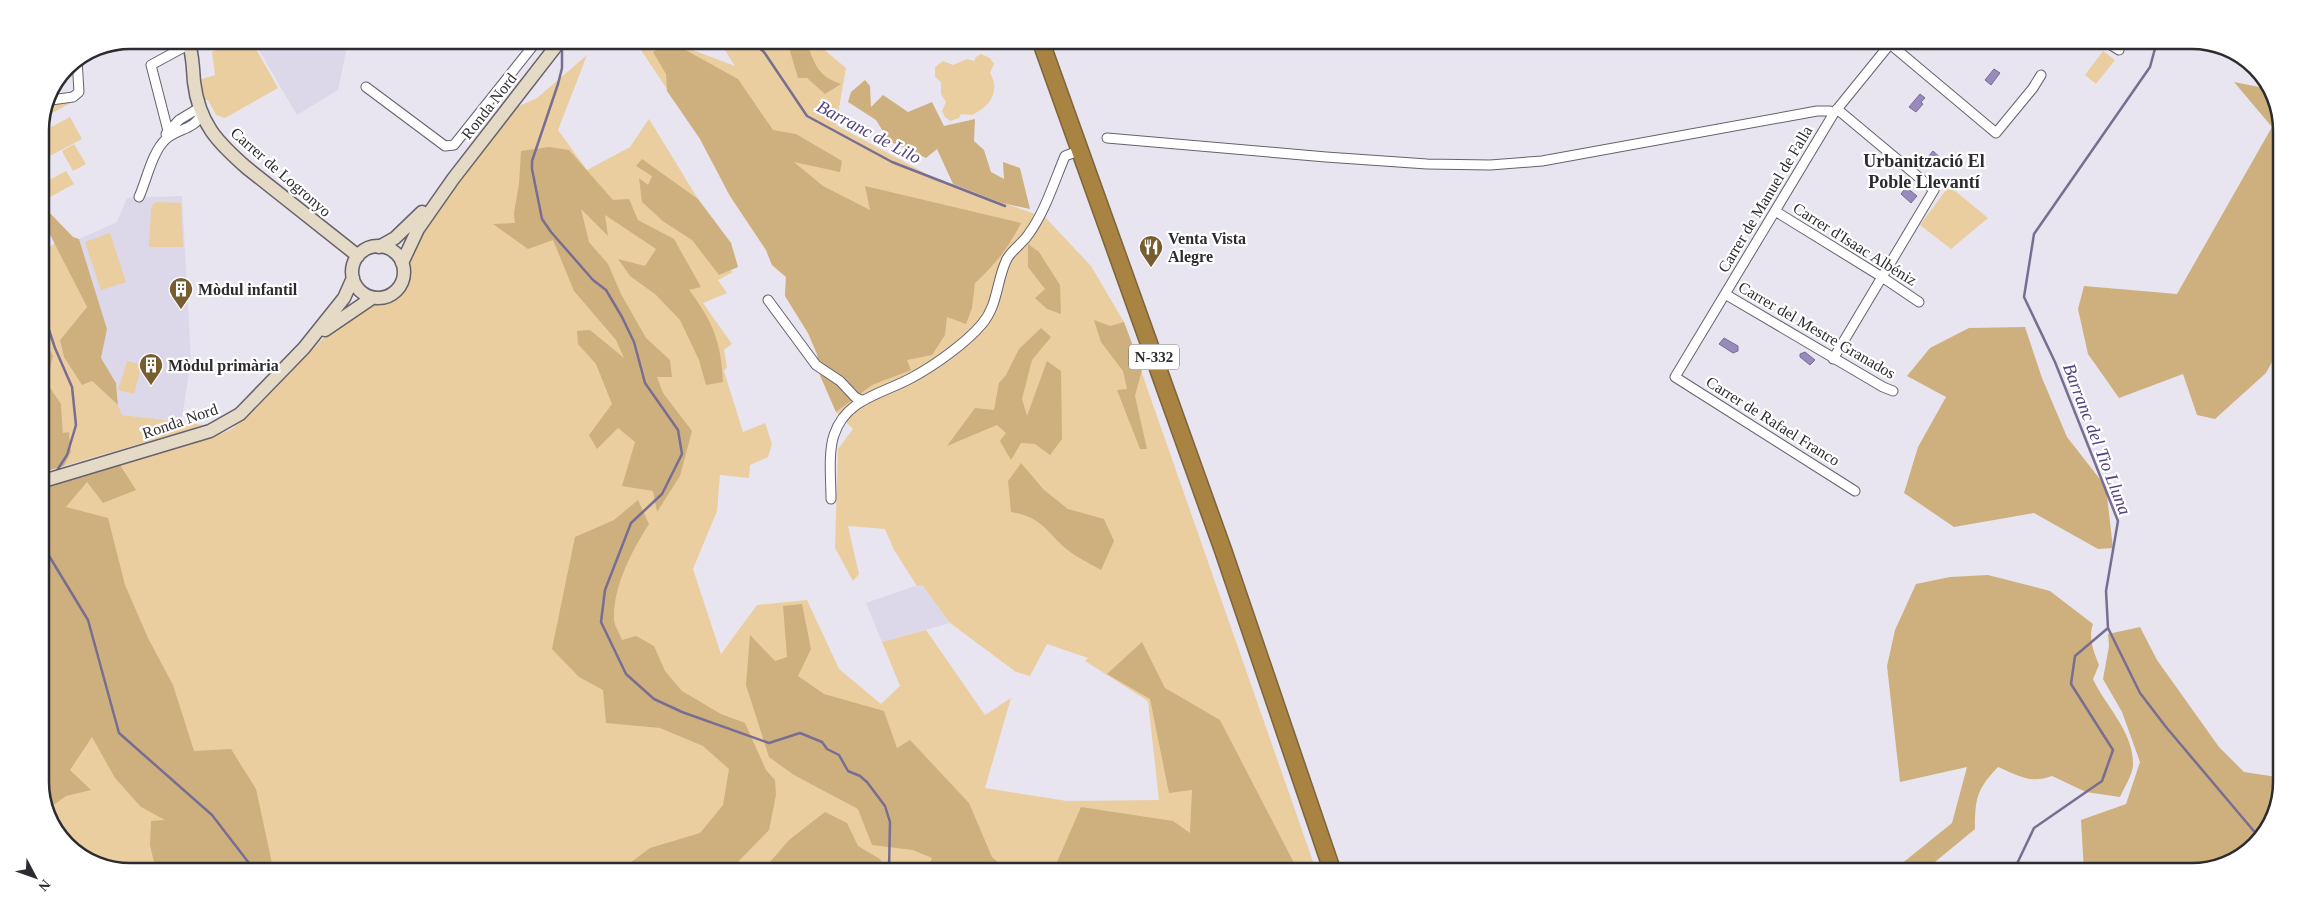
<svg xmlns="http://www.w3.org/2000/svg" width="2322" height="912" font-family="Georgia,serif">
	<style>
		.built { fill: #dcd7e9 }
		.green { fill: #eacea0 }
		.forest { fill: #ceb07e }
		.water { fill: #988abc; stroke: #786e92 }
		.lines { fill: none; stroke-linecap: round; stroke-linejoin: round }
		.stream { stroke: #786e92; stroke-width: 2.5 }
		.street-casing { stroke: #65626c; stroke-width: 11 }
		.secondary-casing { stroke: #65626c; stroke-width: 15 }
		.highway-casing { stroke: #7d643b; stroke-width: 19 }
		.street { stroke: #fff; stroke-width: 9 }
		.secondary { stroke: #e5dac6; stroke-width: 12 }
		.highway { stroke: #a88341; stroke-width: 16 }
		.labels { text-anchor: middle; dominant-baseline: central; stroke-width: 4.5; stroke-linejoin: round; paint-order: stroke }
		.shield { fill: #fff; stroke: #6b6b6d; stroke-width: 1 }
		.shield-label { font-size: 15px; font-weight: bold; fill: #2c2b2f }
		.street-label { font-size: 16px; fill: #2c2b2f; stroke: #fff }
		.poi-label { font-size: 16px; font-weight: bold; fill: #2c2b2f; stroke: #fff; text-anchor: start }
		.water-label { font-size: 18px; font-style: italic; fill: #564181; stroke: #fff }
		.neighbourhood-label { font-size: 18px; font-weight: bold; fill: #2c2b2f; stroke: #fff }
		.rim { fill: none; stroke: #2c2b2f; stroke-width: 2.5 }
	</style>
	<rect width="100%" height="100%" fill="#e8e5f0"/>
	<path class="built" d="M253 40 348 41 338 90 297 115Z
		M182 196 191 360 181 423 122 415 118 405 116 383 101 358 107 329 79 239 117 222 127 198Z
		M921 584 950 623 882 642 866 603Z"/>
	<path class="green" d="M232 40H251L278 88 225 118 216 115 208 100H203L198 83 202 79 215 75 212 52Z
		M635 41H669L735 66 719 41 815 42 846 68 836 125 934 178 1046 218 1091 266 1124 322 1316 870 101 867 59 837 40 788V489L210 438 230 430 251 414 333 328 371 304 392 301 402 293 407 282 409 257 429 219 513 109 537 98 587 55 558 130 587 170 630 147 649 119 698 199 731 243 738 267 730 270 733 272 718 280 727 293 703 303 732 344 724 350 727 367 724 371 743 432 765 423 772 444 768 457 750 465 749 478 720 475 717 511 693 569 721 654 757 605 807 600 839 669 881 704 900 686 882 642 926 630 985 715 1011 698 985 788 1067 801 1159 800 1148 701 1085 661 1088 658 1047 644 1030 676 1016 672 950 623 922 585 917 586 894 550 885 529 848 526 859 574 853 581 835 548 838 449 853 429 836 412 820 376 817 354 808 333 785 296 786 277 772 265 766 250 730 196 700 139Z
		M2103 51 2115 60 2096 84 2085 75Z
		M981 54 990 58 994 64 990 73C1001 91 990 107 972 115L961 114 959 118 950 121 945 117 942 111 946 102 941 94V82L935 77V67L943 61 953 65 967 59 974 61 976 57Z
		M80 96V98L43 118 50 104Z
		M70 117 82 139 40 161V133Z
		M74 144 86 164 73 171 62 151Z
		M66 171 74 184 41 202 40 185Z
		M1949 186 1988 218 1951 249 1920 225Z
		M158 202 181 203 183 247H149L151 209 153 204Z
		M110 233 126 282 101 290 85 242Z
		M55 243 87 307 60 340 92 381 118 405 122 415 204 425 64 466 71 452 69 432 63 434 61 405 47 383 53 356 42 333 40 254Z
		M127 361 142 365 134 394 118 390Z
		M40 393 48 412 43 447 40 449Z"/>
	<path class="forest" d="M669 41 738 79 773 130 796 134 842 161 840 172 794 162 823 186 870 210 865 186 1021 223C1009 247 995 265 975 283L972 308 966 324 947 317 945 335 932 355 907 360 911 370 872 385 836 412 820 375 817 354 808 333 785 296 786 277 772 265 766 250 730 196 700 139 667 91 666 74 653 52Z
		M797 42H806C816 65 816 75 841 84L825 94 807 78H798L790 51Z
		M865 80 870 86 871 107 883 95 908 112 932 102 944 126 975 119 974 141 984 150 991 172 1004 179 1003 162 1020 168 1030 209 1002 203 953 184 937 149 926 158 889 141 876 120 848 102 851 92Z
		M2234 82 2269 89 2282 124 2280 347 2266 373 2215 419 2197 415 2183 374 2119 398 2088 354 2078 309 2084 286 2177 294 2272 127Z
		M549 147 569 150 613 200 629 199 638 220 674 239 701 287 689 290C713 322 721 341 723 382L706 385 699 360 680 320 655 294 630 276 618 259 645 266 656 249 605 215 608 236 581 209 589 242 608 264 621 294 646 338 670 360 672 377H657L663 393 692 431 680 476 657 512 653 491 622 486 635 442 618 428 597 449 589 435 612 404 596 364 578 344 577 331 590 330 624 358 616 340 574 291 553 240 528 249 493 224 515 223 514 213 519 184 521 151Z
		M642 159 698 199 731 243 738 267 719 275 692 240 664 222 642 202 639 178 648 185 652 176 636 166Z
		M46 209 73 237 79 239 107 329 101 358 116 383 118 405 92 381 82 385 64 357 60 340 87 307 40 215Z
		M1028 244 1039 252 1060 285 1061 314 1047 309 1035 298 1045 289 1028 267Z
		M40 316 42 333 53 356 47 383 61 404 63 433 69 432 71 452 64 466 40 473V449L43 447 48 412 40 393Z
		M1094 320 1110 326 1124 322 1142 370 1135 396 1147 449H1140L1117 390 1127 389 1123 371 1101 342Z
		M2025 327 2042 378 2067 437 2106 487 2113 548 2098 549 2034 513 1954 527 1904 493 1918 447 1946 397 1907 376 1930 348 1969 328Z
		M1041 328 1051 337 1032 360 1022 399 1027 416 1047 361 1061 371 1062 439 1050 455 1035 444 1021 443 1011 460 1000 441 1006 433 997 425 947 446 975 408 994 410 999 383 1006 375 1019 349Z
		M1021 463 1044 490 1068 509 1104 519 1114 541 1101 570C1089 563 1074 556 1064 547 1044 528 1040 517 1011 512L1008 481Z
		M120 465 136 490 103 503 87 482 66 507 108 518 125 585 148 638 173 685 194 751 231 749 256 789 273 868 155 867 150 845 151 821 165 820 141 807 115 778 92 737 70 770 91 790 66 796 48 809 40 788V489Z
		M638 500 649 524C632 551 613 586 614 619 614 625 620 634 622 640L636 636 654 646 665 671 682 691 721 714 745 723 766 770 775 780 776 795 769 830 731 869 623 868 650 848 700 833 723 805 729 769 703 746 660 728 606 723 603 690 579 677 552 649 575 537 614 520Z
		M1988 575 2050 591 2093 624C2088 638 2094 652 2099 665L2093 679C2106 707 2134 732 2133 765 2133 774 2124 788 2120 797L2086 792 2052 776C2030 784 2019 776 1998 767 1977 789 1975 798 1975 829L1924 871H1905L1900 865 1952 823 1967 767 1900 782 1887 666 1895 630 1916 584 1950 577Z
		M802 604 811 649 798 676 824 694 884 711 897 748 910 740 969 803 992 857 1005 869H927L932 858 913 850 872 845 858 809 794 775 769 757 746 685 750 635 775 661 787 657 783 606Z
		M2140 627 2157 660 2219 747 2244 772 2277 777V811L2242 857 2192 872H2084L2081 820 2126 804 2140 762 2122 712 2103 679 2109 646 2108 634Z
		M1142 642 1165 688 1220 720 1293 861 1295 870 1054 869 1081 807 1173 821 1190 833 1192 790 1169 793 1150 699 1107 674Z
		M825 812 847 823 858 846 880 859 884 869H764L789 840Z"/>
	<path class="water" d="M1994 69 2000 73 1991 85 1985 80Z
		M1920 94 1925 98 1921 102 1923 104 1916 112 1909 107Z
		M1933 151 1943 160 1938 165 1928 157Z
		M1906 187 1917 196 1911 203 1901 194Z
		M1724 338 1738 346V351L1733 353 1719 344Z
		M1805 352 1815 360 1810 365 1800 357V354Z"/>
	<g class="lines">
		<path class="stream" d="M751 41 764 52 807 116 892 162 1005 206
			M2156 45 2150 67 2034 234 2024 297 2055 362 2118 521 2106 591 2108 628 2140 693 2166 727 2258 836
			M562 47V68L558 84 532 161V169L542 219 551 232 593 280 606 290 622 317 634 342 645 383 678 430 682 454 662 494 631 523 605 590 601 622 626 674 654 699 682 712 769 743 800 733 822 742 827 749 839 755 848 771 860 776 867 782 885 806 890 822 889 869
			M40 303 55 348 72 387 76 425 67 455 56 472
			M40 497 47 485
			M40 541 88 620 119 733 212 815 252 867
			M2013 872 2034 828 2102 781 2113 750 2071 684 2075 656 2108 628"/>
		<g class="street-casing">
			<path id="street" d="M1890 44 1996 133 2033 88 2041 75
				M2111 45 2119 50
				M91 50 149 40
				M366 87 445 146 454 145 532 47 535 41
				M51 100 73 97 79 92 77 59
				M168 131 151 65 186 46 192 40
				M166 134 179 120 199 108
				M1107 138 1326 157 1427 164 1490 165 1542 161 1817 111H1830L1834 113
				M139 197C147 179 152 152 166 139 177 129 195 129 201 115
				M1775 211 1882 277 1919 302
				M1725 294 1883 387 1893 391
				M768 300 816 365 840 381 855 397 861 400
				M1833 359 1934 190 1837 109
				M1855 491 1675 377 1834 113 1890 44
				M831 499C831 481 828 452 834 435 846 398 883 394 913 377 935 365 966 343 982 324 998 305 996 283 1006 261 1010 251 1022 244 1028 235 1045 212 1054 182 1065 156L1081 150"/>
		</g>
		<g class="secondary-casing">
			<path id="secondary" d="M192 40 190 48C193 59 193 71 194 82 199 123 217 142 247 168L358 256
				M352 272a26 26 0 1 1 52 0a26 26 0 1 1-52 0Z
				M379 247 395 238 422 212
				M402 263 418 229 453 179 560 41
				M325 330 372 298
				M40 482 210 431 240 414 304 348 344 298 353 278"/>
		</g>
		<g class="highway-casing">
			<path id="highway" d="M1041 42 1223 550 1332 870"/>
		</g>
		<use href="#street" class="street"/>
		<use href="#secondary" class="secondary"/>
		<use href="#highway" class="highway"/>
	</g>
	<defs>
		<g id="restaurant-pin" transform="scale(1.25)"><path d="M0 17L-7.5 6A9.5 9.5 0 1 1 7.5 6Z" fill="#775d2f" stroke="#fff"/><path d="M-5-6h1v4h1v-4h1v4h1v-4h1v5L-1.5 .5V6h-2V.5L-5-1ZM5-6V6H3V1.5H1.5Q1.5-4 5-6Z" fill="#fff"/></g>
		<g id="building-pin" transform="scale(1.25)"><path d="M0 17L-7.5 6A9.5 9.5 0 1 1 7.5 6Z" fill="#775d2f" stroke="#fff"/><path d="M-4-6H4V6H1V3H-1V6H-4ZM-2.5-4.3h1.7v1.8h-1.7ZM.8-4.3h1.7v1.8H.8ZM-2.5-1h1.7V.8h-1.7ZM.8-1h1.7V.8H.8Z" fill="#fff"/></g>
	</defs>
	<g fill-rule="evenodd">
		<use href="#restaurant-pin" x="1151" y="247"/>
		<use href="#building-pin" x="181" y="289"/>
		<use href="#building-pin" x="151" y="365"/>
	</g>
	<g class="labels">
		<rect class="shield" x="1129" y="344.5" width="50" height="25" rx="4"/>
		<g class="shield-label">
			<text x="1154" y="357">N-332</text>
		</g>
		<g class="street-label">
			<text transform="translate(489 106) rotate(-52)">Ronda Nord</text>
			<text transform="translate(281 172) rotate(41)">Carrer de Logronyo</text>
			<text transform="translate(1765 199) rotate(-59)">Carrer de Manuel de Falla</text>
			<text transform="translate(1855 244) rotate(32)">Carrer d'Isaac Albéniz</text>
			<text transform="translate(1817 330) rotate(30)">Carrer del Mestre Granados</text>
			<text transform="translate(180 421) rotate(-19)">Ronda Nord</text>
			<text transform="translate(1773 421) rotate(32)">Carrer de Rafael Franco</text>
		</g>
		<g class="poi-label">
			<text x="1168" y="238">Venta Vista<tspan x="1168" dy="18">Alegre</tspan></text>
			<text x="198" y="289">Mòdul infantil</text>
			<text x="168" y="365">Mòdul primària</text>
		</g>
		<g class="water-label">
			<text transform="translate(869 132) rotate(28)">Barranc de Lilo</text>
			<text transform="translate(2097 439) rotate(69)">Barranc del Tio Lluna</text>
		</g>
		<g class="neighbourhood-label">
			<text x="1924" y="161">Urbanització El<tspan x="1924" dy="21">Poble Llevantí</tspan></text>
		</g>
	</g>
	<path d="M0 0H2322V912H0ZM130 49H2192A81 81 0 0 1 2273 130V782A81 81 0 0 1 2192 863H130A81 81 0 0 1 49 782V130A81 81 0 0 1 130 49Z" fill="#fff" fill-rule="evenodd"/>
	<path class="rim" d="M130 49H2192A81 81 0 0 1 2273 130V782A81 81 0 0 1 2192 863H130A81 81 0 0 1 49 782V130A81 81 0 0 1 130 49Z"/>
	<g transform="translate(35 877) rotate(131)" stroke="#ffffff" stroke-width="4" paint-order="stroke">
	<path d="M0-4L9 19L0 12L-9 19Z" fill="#2c2b2f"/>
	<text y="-8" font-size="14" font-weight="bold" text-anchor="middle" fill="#2c2b2f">N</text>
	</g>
</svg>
